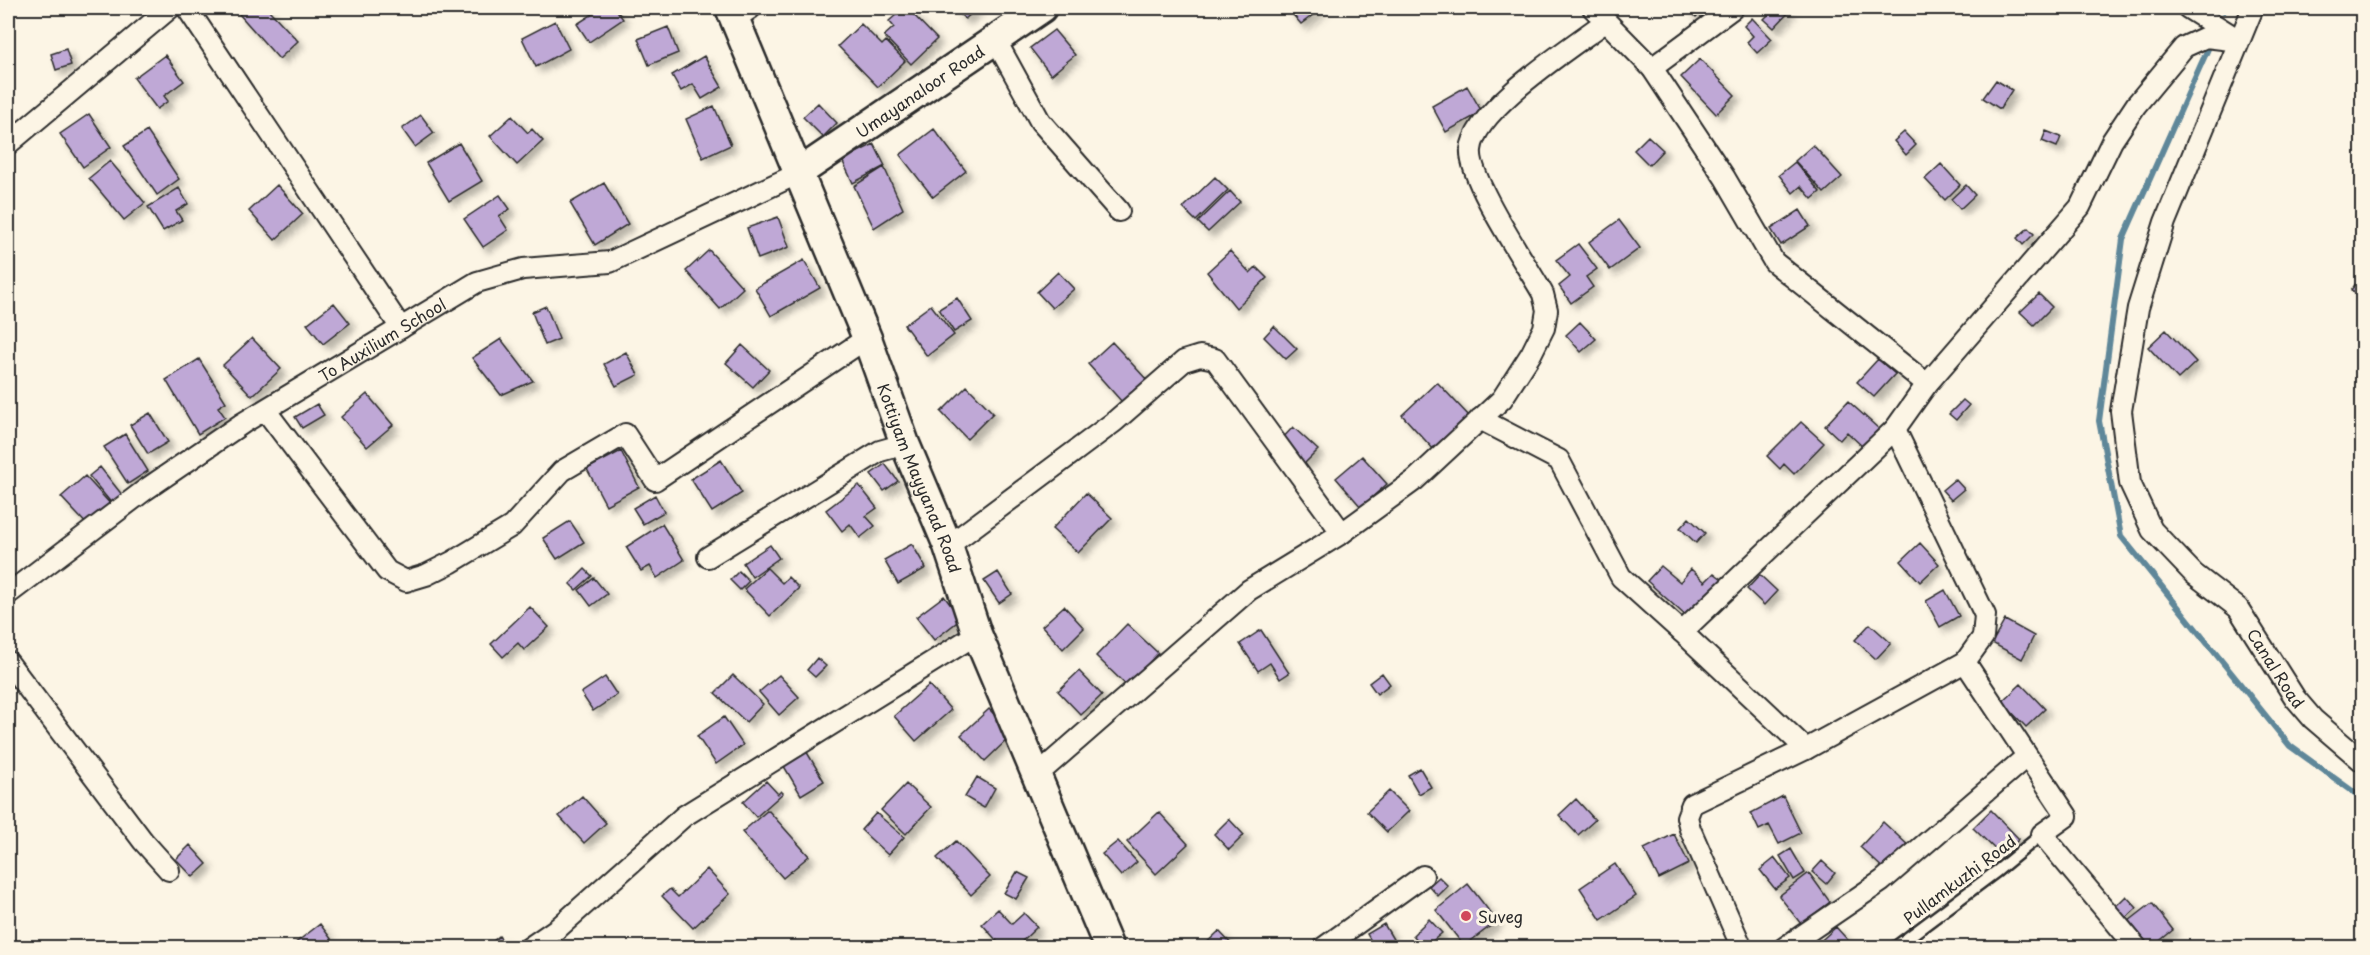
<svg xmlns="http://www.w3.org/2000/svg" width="2370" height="955" font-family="'Playpen Sans',sans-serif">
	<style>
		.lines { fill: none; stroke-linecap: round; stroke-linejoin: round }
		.stream { stroke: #5f8799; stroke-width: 6 }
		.building { fill: #bfa8d6; stroke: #2b2b2b; stroke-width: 1.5; filter: url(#shadow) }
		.lane-casing { stroke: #2b2b2b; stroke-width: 15 }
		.street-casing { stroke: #2b2b2b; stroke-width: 24 }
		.secondary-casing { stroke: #2b2b2b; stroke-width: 33 }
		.lane { stroke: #fcf5e5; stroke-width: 10 }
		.street { stroke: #fcf5e5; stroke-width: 20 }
		.secondary { stroke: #fcf5e5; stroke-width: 28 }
		.poi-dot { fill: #d1495b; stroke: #fcf5e5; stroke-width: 2 }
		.labels { text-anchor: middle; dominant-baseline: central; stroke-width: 6; stroke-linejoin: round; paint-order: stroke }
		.street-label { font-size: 16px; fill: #2b2b2b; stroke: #fcf5e5 }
		.poi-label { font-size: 16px; fill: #2b2b2b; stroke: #fcf5e5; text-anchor: start }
	</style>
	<defs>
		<filter id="shadow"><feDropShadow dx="5.5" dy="5.5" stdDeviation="3" flood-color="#0004"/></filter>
	</defs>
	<rect width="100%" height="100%" fill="#fcf5e5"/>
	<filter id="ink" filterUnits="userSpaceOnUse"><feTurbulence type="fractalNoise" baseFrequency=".0167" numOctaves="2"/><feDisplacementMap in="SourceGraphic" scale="12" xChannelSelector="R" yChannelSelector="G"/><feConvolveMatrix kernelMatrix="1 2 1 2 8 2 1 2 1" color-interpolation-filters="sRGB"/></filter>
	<g filter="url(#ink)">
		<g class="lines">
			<path class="stream" d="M2224 11 2225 8
				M2211 42 2123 239 2099 421 2121 536 2290 746 2362 798"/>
		</g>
		<path class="building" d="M246 8H267L298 41 279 59 239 14Z
			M602 8H615L623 19 589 42 577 24Z
			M904 8H907L937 39 911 64 884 36 894 27 889 21Z
			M954 8H978L965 19Z
			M1287 8H1322L1301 24Z
			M1687 8H1706L1696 17Z
			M1775 8H1786L1790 11 1774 28 1764 19Z
			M1752 18 1772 39 1757 53 1747 42 1753 36 1744 26Z
			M555 21 569 49 536 67 522 38Z
			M861 24 882 45 886 41 905 61 878 87 838 46Z
			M668 27 678 53 649 65 638 39Z
			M1054 30 1075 55 1051 75 1030 48Z
			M66 49 71 65 56 70 51 54Z
			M165 55 184 81 164 96 168 101 157 109 134 78Z
			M704 56 722 87 702 99 693 84 681 91 672 75Z
			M1700 59 1735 95 1716 114 1681 77Z
			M1996 80 2012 90 2000 109 1983 98Z
			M1467 86 1482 112 1446 132 1432 106Z
			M818 103 837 123 823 137 803 117Z
			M714 106 731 145 703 158 686 119Z
			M89 114 111 147 83 167 60 134Z
			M421 115 434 133 415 147 402 129Z
			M512 116 528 133 532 129 543 141 517 165 490 136Z
			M934 129 966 171 933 197 900 155Z
			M147 131 179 179 157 195 124 146Z
			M2046 131 2061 137 2057 147 2042 141Z
			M1904 132 1916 145 1906 155 1894 141Z
			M1648 136 1663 150 1649 165 1634 150Z
			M459 143 482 181 449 201 426 163Z
			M874 144 885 166 853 183 842 160Z
			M1813 145 1842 177 1824 193 1795 161Z
			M110 161 145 203 124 220 89 178Z
			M1795 162 1820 192 1812 199 1801 186 1793 193 1779 175Z
			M1941 164 1960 185 1945 200 1925 179Z
			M884 167 903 209 874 228 854 186Z
			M1215 177 1228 190 1196 221 1183 208Z
			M604 183 628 224 595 245 570 203Z
			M277 185 303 214 275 240 249 211Z
			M1966 185 1975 195 1960 209 1951 199Z
			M179 188 188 204 176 211 182 220 163 231 148 207Z
			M1230 191 1240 202 1208 232 1198 222Z
			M500 195 510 209 499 216 508 230 483 247 464 219Z
			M1800 210 1810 226 1781 245 1771 229Z
			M778 217 789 247 758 259 747 228Z
			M1619 220 1640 248 1610 270 1589 242Z
			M2028 228 2034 234 2023 245 2017 238Z
			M1578 244 1597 269 1586 277 1593 287 1571 303 1559 286 1570 277 1556 260Z
			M709 250 743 288 720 309 686 271Z
			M1230 251 1250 273 1256 267 1267 278 1236 308 1207 272Z
			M804 260 820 288 771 316 755 288Z
			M1058 272 1074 289 1052 308 1037 292Z
			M2362 276V299L2351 290Z
			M2039 294 2052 307 2034 325 2020 312Z
			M957 298 972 321 954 332 939 309Z
			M334 303 350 323 323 344 307 324Z
			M931 305 954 335 927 356 904 325Z
			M546 306 559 339 545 345 532 312Z
			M1580 322 1596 339 1581 352 1566 335Z
			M1274 326 1297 349 1286 359 1264 337Z
			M2166 330 2196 362 2178 379 2148 347Z
			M252 338 281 369 252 396 223 365Z
			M501 339 533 381 501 395 472 358Z
			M1112 342 1147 380 1122 402 1088 364Z
			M742 345 769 370 753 387 726 363Z
			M626 352 638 375 616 386 604 364Z
			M199 359 226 402 218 407 225 417 198 434 166 380Z
			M1878 359 1895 374 1874 397 1857 382Z
			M1437 382 1470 417 1435 451 1402 415Z
			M967 386 993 413 967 439 941 412Z
			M367 394 393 425 367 447 341 417Z
			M1963 400 1969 405 1956 420 1949 414Z
			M1848 401 1879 429 1863 447 1847 432 1840 440 1825 426Z
			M317 404 324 415 302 428 295 417Z
			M150 413 168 442 148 454 130 425Z
			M1801 422 1824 443 1794 474 1784 464 1780 469 1767 456Z
			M1293 427 1318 450 1304 464 1280 441Z
			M125 434 148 471 128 484 104 447Z
			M621 451 639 487 606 505 587 469Z
			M1362 456 1387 484 1361 507 1336 478Z
			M721 460 742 493 712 512 691 479Z
			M885 464 898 481 884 491 871 474Z
			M100 467 123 496 113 505 89 476Z
			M85 476 114 508 91 529 61 497Z
			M1955 479 1964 489 1951 500 1942 490Z
			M859 485 877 508 866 516 875 526 860 538 850 524 842 531 826 510Z
			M1086 493 1112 518 1078 553 1052 529Z
			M655 495 664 512 643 524 633 508Z
			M1689 518 1705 533 1696 543 1680 528Z
			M570 521 584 542 557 559 543 538Z
			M662 524 684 560 657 578 650 566 641 571 626 547Z
			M1920 543 1939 564 1920 582 1901 561Z
			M912 544 926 568 898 584 884 560Z
			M770 545 779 558 752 577 743 563Z
			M1661 566 1680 582 1691 569 1705 582 1714 573 1722 579 1687 617 1647 581Z
			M767 568 782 583 788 577 799 588 770 616 744 589Z
			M585 569 592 576 576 590 570 584Z
			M739 571 749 581 740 590 730 580Z
			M998 572 1012 594 999 603 984 581Z
			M1760 575 1777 591 1764 605 1747 589Z
			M594 578 607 594 591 606 579 590Z
			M1945 590 1959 616 1940 627 1926 601Z
			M944 596 961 619 934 640 916 617Z
			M1064 606 1084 628 1063 649 1042 626Z
			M530 607 549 627 524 650 518 643 503 657 491 644Z
			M2005 620 2034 636 2022 659 1992 643Z
			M1127 624 1158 653 1127 686 1096 656Z
			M1870 624 1891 643 1876 659 1855 640Z
			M1261 630 1289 673 1280 679 1270 663 1258 671 1240 644Z
			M817 658 826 666 815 677 807 670Z
			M1079 671 1102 695 1081 715 1058 691Z
			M1382 673 1390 684 1377 694 1369 683Z
			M733 675 763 704 746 722 715 693Z
			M779 675 799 697 779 715 759 692Z
			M605 677 617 695 593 711 581 693Z
			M2021 684 2045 709 2026 727 2002 702Z
			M929 685 951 710 916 741 894 716Z
			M989 709 1013 734 985 761 961 735Z
			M724 717 743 745 716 764 697 736Z
			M805 749 824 781 801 795 782 763Z
			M1420 768 1431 787 1419 794 1408 775Z
			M977 777 995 788 984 808 965 797Z
			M766 781 778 794 781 791 783 793 756 817 743 802Z
			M906 784 931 807 906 834 881 810Z
			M1389 791 1409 811 1387 832 1367 812Z
			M582 796 606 823 584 843 559 816Z
			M1783 796 1801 833 1779 844 1769 825 1759 830 1751 813Z
			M1576 799 1595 820 1578 835 1559 815Z
			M768 810 809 856 783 878 742 832Z
			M1991 810 2019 839 2002 856 1973 828Z
			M1159 812 1188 844 1156 874 1127 842Z
			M876 813 904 837 888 855 861 830Z
			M1229 819 1244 835 1229 850 1214 834Z
			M1883 822 1910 847 1887 872 1860 847Z
			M1674 834 1689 864 1659 879 1644 849Z
			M956 841 990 877 971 895 937 858Z
			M1118 841 1137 862 1121 876 1102 854Z
			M190 845 207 864 193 877 176 859Z
			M1791 849 1805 873 1794 880 1780 856Z
			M1775 858 1790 878 1775 889 1760 870Z
			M1822 861 1835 873 1826 884 1812 872Z
			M1615 864 1636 896 1601 920 1580 888Z
			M707 869 730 894 693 928 662 896 670 889 678 897Z
			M1017 872 1029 878 1016 899 1004 893Z
			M1809 873 1830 902 1801 924 1779 896Z
			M1439 877 1448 886 1438 896 1429 886Z
			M1468 884 1497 921 1464 946 1436 910Z
			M2126 896 2137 908 2124 920 2113 909Z
			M2152 903 2173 930 2151 948 2129 921Z
			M998 909 1012 924 1024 913 1037 927 1015 948H1003L982 924Z
			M1429 919 1442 933 1424 948 1413 935Z
			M320 924 338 948H289Z
			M1384 924 1397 946 1395 948H1375L1367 934Z
			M1836 927 1855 948H1813Z
			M1219 931 1235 948H1201Z
			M499 936 507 947 485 948Z"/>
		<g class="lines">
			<g class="lane-casing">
				<path id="lane" d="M1894 948 1997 871 2042 834"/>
			</g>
			<g class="street-casing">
				<g id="street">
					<path d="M187 8 401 328"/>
					<path d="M1593 8 1652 68 1725 178 1774 262 1927 384"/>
					<path d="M2188 8 2234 37"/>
					<path id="s1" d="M2253 8 2165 222 2138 308 2121 411 2130 483 2152 530 2194 574 2238 608 2295 698 2313 719 2362 761"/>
					<path d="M736 18 751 8"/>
					<path d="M995 39 1040 121 1119 211"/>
					<path d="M1652 68 1733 8"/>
					<path d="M8 144 170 8"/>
					<path d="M266 411 387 571 406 581 426 575 452 562 512 526 562 471 625 434 655 480 867 338"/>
					<path d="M1480 419 1559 460 1621 577 1682 632"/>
					<path d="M948 546 1114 422 1184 361 1200 356 1215 359 1342 533"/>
					<path d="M708 557 880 451 905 444"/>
					<path id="s2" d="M8 594 145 490 243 423 477 282 523 269 610 262 797 174"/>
					<path d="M8 662 143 841 169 870"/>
					<path d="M1965 662 2067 816 2042 834 2137 948"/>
					<path d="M1806 749 1682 632 1895 429 1927 384 2080 207 2112 141 2136 105 2184 47 2206 37 2239 41"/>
					<path d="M1037 775 1249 590 1342 533 1415 480 1502 399 1531 354 1544 328 1547 310 1543 294C1527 265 1468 179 1471 150 1474 109 1572 47 1605 22"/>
					<path d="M529 948 558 928 684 816 977 634"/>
					<path d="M1323 948 1423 876"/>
					<path d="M1742 948 1690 829 1687 817 1692 804 1806 749 1965 662 1983 637 1985 615 1895 429"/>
					<path d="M1784 948 1882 881 2026 757"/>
				</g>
			</g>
			<g class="secondary-casing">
				<g id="secondary">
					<path id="s3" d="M730 8 867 338 905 444 948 546 977 634 1109 948"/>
					<path id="s4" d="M797 174 1042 8"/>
				</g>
			</g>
			<use href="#lane" class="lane"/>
			<use href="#street" class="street"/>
			<use href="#secondary" class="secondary"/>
		</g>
	</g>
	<circle class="poi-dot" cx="1466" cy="916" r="6"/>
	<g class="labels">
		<g class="street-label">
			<text stroke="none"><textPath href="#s4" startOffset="148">Umayanaloor Road</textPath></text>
			<text stroke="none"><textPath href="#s2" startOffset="453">To Auxilium School</textPath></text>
			<text stroke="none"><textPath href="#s3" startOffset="507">Kottiyam Mayyanad Road</textPath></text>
			<text stroke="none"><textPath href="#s1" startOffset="738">Canal Road</textPath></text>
			<text transform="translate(1959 879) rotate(-37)">Pullamkuzhi Road</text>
		</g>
		<g class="poi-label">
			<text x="1478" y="916">Suveg</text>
		</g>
	</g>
	<rect width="2370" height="955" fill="none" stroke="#fcf5e5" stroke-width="30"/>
	<rect x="15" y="15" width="2340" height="925" fill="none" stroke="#2b2b2b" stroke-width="2" filter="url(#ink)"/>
</svg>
